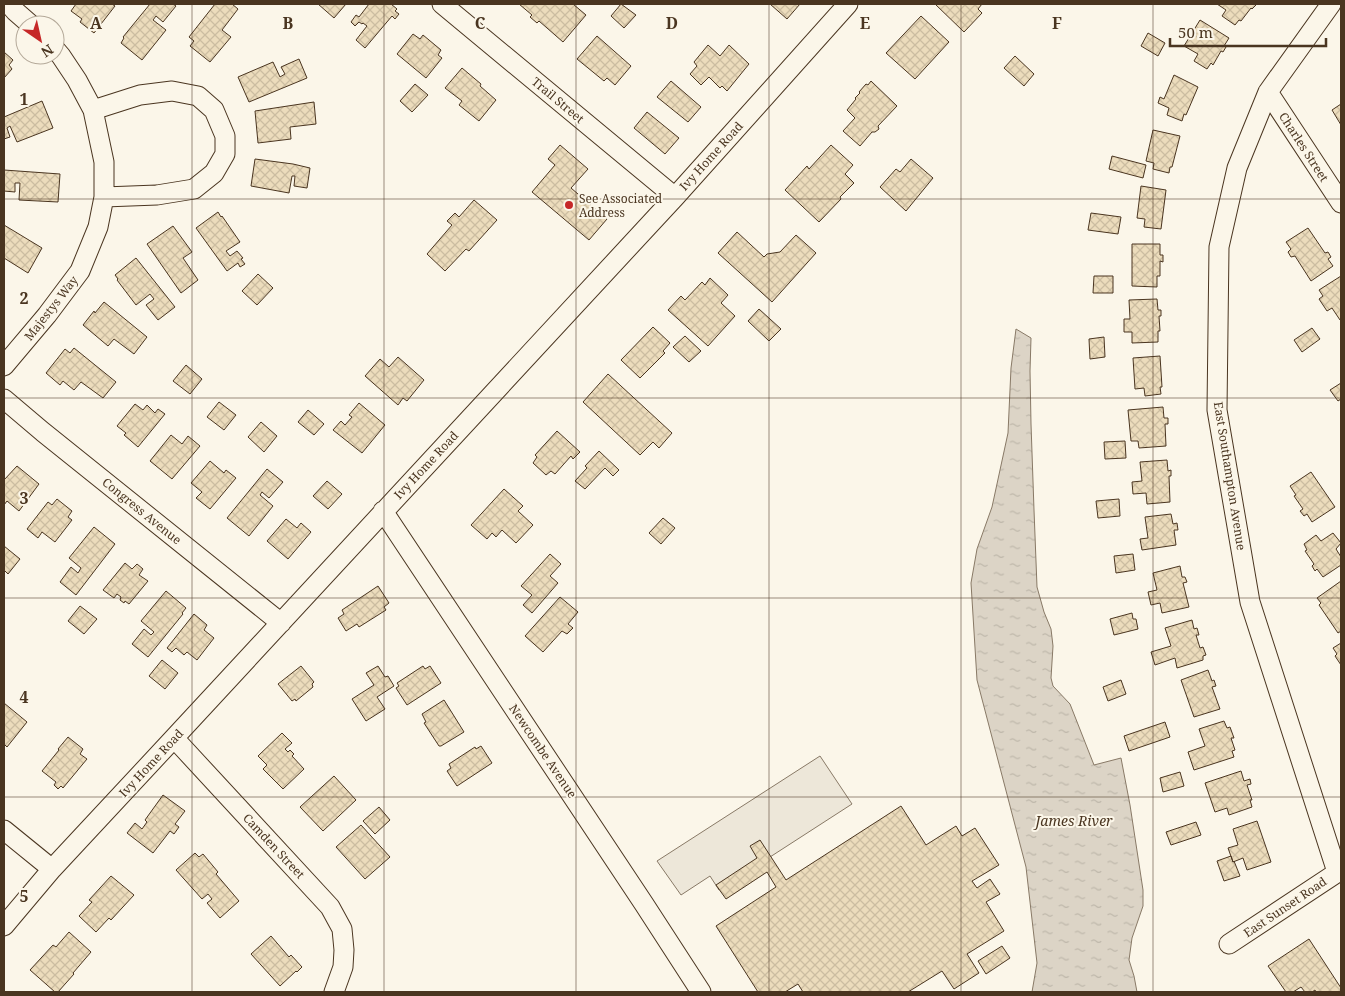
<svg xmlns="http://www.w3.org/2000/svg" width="1345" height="996" font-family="'Noto Serif',serif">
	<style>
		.parking { fill: #ede7d9; stroke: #887966 }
		.water { fill: url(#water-ripples); stroke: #887966 }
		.building { fill: url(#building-cross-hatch); stroke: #4a3520 }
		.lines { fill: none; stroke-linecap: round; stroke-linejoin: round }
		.street-casing { stroke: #4a3520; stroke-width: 21 }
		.street { stroke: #fbf6e9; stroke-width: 19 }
		.grid { fill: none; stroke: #4a3520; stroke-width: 1; stroke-opacity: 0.55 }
		.poi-dot { fill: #c62828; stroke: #fbf6e9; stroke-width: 2 }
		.labels { text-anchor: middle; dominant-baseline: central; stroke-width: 4; stroke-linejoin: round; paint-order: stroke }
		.street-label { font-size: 12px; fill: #4a3520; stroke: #fbf6e9 }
		.poi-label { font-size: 12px; fill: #4a3520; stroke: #fbf6e9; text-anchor: start }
		.water-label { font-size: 14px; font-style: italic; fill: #4a3520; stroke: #fbf6e9 }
		.grid-label { font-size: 16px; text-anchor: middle; font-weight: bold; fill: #4a3520; stroke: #fbf6e9; stroke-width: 4; stroke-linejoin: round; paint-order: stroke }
	</style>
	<defs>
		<pattern id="water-ripples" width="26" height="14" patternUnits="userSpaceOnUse" patternTransform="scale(1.25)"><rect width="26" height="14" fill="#dcd4c6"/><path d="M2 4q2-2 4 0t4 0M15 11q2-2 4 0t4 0" fill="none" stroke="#beb7aa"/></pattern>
		<pattern id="building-cross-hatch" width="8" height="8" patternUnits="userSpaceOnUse" patternTransform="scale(1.25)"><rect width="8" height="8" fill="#ecdcbc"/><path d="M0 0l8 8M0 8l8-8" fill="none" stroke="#ccbda1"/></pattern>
	</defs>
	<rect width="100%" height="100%" fill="#fbf6e9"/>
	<path class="parking" d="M820 756 852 804 719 890 710 876 681 895 657 861Z"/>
	<path class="water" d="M1016 329 1031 338 1030 371 1031 424 1034 510 1037 587 1044 612 1051 629 1053 646 1051 678 1053 686 1070 704 1094 765 1121 758 1130 805 1143 890V906L1132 938 1129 960 1134 976 1137 992H1032L1037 963 1026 867 977 680 971 583 977 549 992 507 1008 433 1011 368Z"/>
	<path class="building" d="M76 4H112L115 6 94 33 80 22 82 19 71 11Z
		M150 4H173L176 6 163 22 156 16 153 20 166 30 142 60 121 43 124 38 123 37Z
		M215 4H232L238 9 222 30 231 37 210 62 190 46 194 41 189 37Z
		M318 4H346L334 18Z
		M369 4H391L397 9 395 11 399 14 395 19 392 16 365 48 356 40 367 26 363 23 362 24 359 22 355 26 351 22 356 15 359 17Z
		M519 4H573L586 15 563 42 539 21 537 23 530 17 532 15Z
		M621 4 636 15 624 28 611 16Z
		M770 4H800L787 19Z
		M935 4H982L978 9 982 13 964 32Z
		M1217 4H1254L1256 5 1252 9 1251 8 1241 21 1239 20 1235 25 1222 16 1226 10Z
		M921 16 949 42 915 79 886 53Z
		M1200 20 1229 38 1224 46 1226 47 1223 52 1221 51 1213 65 1211 63 1207 69 1194 61 1198 54 1184 46Z
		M1148 33 1165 43 1158 56 1141 46Z
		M413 34 420 39 423 35 441 50 438 55 442 58 426 78 397 54Z
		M597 36 631 66 615 85 607 78 604 81 577 59Z
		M708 45 720 56 729 45 749 64 727 91 722 86 720 88 709 77 701 85 690 74 697 66 694 62Z
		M4 52 13 60 9 65 12 69 4 78Z
		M1015 56 1034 74 1024 86 1004 68Z
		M299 59 307 78 249 102 238 77 273 62 280 77 285 74 281 67Z
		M462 68 481 84 480 86 496 100 479 121 459 105 462 101 445 88Z
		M1174 75 1198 87 1186 115 1184 114 1182 121 1167 115 1169 108 1158 103 1160 97 1164 99Z
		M671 81 701 107 688 122 657 97Z
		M871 81 897 106 878 126 879 129 875 132H872L860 146 843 131 855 118 847 110 856 99 855 98 860 93 859 92 866 84 868 85Z
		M415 84 428 95 412 112 400 101Z
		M42 101 53 128 17 142 10 126 7 128 10 137 4 139V117Z
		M314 102 316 124 290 127 291 139 258 143 255 111Z
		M1341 104V125L1332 110Z
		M647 112 679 138 665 154 634 128Z
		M1153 130 1180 136 1172 167H1170L1169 173 1153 169 1154 163 1146 161Z
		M560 145 588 169 571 188 607 219 589 240 532 192 555 165 548 159Z
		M831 145 853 165 845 174 854 183 840 197 841 199 819 222 785 190 807 166 809 169Z
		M1112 156 1146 165 1143 178 1109 169Z
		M255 159 293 164 310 168 307 188 294 186 295 176H292L289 193 251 186Z
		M911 159 933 178 906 211 880 187 896 169 900 172Z
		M4 170 60 174 58 202 19 200 20 183H15V192L4 191Z
		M1141 186 1166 190 1161 229 1144 227 1145 219 1137 218Z
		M474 200 497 220 469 251 466 249 445 271 427 254 452 225 447 221 455 213 459 217Z
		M218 212 221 217 222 216 240 242 226 251 230 256 237 251 243 258 241 259 245 264 240 267 238 263 227 271 196 228Z
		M1091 213 1121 217 1118 234 1088 230Z
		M4 225 42 248 28 273 4 258Z
		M173 226 192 252 183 258 198 280 181 293 147 244Z
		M1308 228 1325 253 1328 252 1331 257 1328 259 1333 266 1311 281 1295 256 1291 257 1288 252 1291 249 1286 242Z
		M737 232 764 257 767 254 780 252 796 235 816 253 772 302 718 253Z
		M1132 244H1160V255H1163V262L1160 261V276H1157V287L1132 286Z
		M136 258 175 307 158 320 146 305 154 299 150 294 136 305 117 280 118 279 115 275Z
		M258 274 273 288 257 305 242 291Z
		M1094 276H1113V293H1093Z
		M1341 276V319L1340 320 1332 308 1327 311 1319 299 1323 296 1319 290Z
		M710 278 728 295 721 303 735 316 708 346 668 310 681 296 685 300 702 282 705 285Z
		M1157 299 1158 310H1161V316H1159L1160 331H1158V342L1132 343V332H1124V319H1130L1129 300Z
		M104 302 147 337 134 354 114 339 108 346 83 325 94 311 95 313Z
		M759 309 781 329 769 341 748 321Z
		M653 327 670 343 663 351 665 353 640 378 621 360Z
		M1312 328 1320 339 1302 352 1294 340Z
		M685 336 701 351 689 362 673 347Z
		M1104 337 1105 357 1090 359 1089 339Z
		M74 348 116 382 103 398 81 382 74 390 63 381 60 385 46 373 65 349 70 353Z
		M1160 356 1162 387H1160L1161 394 1145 396 1144 388 1135 389 1133 358Z
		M398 357 424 380 407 401 403 398 398 405 365 376 380 359 389 367Z
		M186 365 202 379 190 394 173 381Z
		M608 374 672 433 659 448 653 442 640 455 583 402Z
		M1341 383V399L1338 401 1330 390Z
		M219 402 236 415 224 430 207 417Z
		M359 403 385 425 362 453 333 430 341 421 345 425 352 417 349 415Z
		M135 404 143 410 147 405 155 413 158 409 165 414 138 447 124 435 126 433 117 426Z
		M1163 407 1164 418H1168V424H1165L1166 446 1139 448 1138 441H1131L1128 410Z
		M308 410 324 424 314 435 298 422Z
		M261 422 277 436 264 452 248 437Z
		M557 431 580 452 573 459 571 456 555 474 551 471 546 475 533 463 537 457 535 455Z
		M171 435 182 444 188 436 200 446 172 479 150 461Z
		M1125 441 1126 458 1105 459 1104 442Z
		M599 451 619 470 613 476 605 468 585 489 575 481 587 468 585 466Z
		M1167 460 1168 471 1171 470V476H1169L1170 502 1147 504 1146 493 1133 494 1132 482 1142 481 1140 462Z
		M210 461 224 473 226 470 236 478 210 509 196 498 202 492 191 483Z
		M17 466 39 484 19 511 7 501 4 505V480Z
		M267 469 283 482 269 498 262 492 260 495 273 506 249 536 227 518Z
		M1311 472 1335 507 1312 522 1307 514 1304 516 1300 511 1303 509 1294 496 1296 495 1290 486Z
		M327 481 342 494 328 509 313 496Z
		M504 489 523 506 518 511 533 525 516 543 502 530 496 537 492 533 487 539 471 525Z
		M57 499 72 511 68 517 72 520 55 542 42 532 38 538 27 529 48 502 52 505Z
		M1119 499 1120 516 1098 518 1096 501Z
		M1171 514 1173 524 1177 523 1178 530H1174L1176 545 1142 550 1140 539 1148 538 1145 517Z
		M663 518 675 528 661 544 649 533Z
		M286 519 297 528 301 523 311 532 288 559 267 541Z
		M94 527 115 544 76 595 60 582 71 567 78 573 81 568 69 558Z
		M1333 533 1341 543 1336 549 1341 557V565L1323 577 1317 569 1315 571 1312 566 1314 564 1305 551 1307 550 1304 544 1316 535 1321 541Z
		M4 546 20 559 8 574 4 570Z
		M550 554 561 564 550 576 558 583 532 613 523 605 532 595 521 586Z
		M1133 554 1135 570 1116 573 1114 556Z
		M125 563 132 569 137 564 143 569 139 575 148 581 129 604 125 601 124 603 120 600 121 597 117 594 114 598 103 590Z
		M1180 566 1182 577H1185L1187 582 1183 583 1189 607 1162 613 1160 603 1151 605 1148 592 1157 590 1153 573Z
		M1341 581V631L1338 633 1319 605 1321 603 1317 598Z
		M378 586 389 603 384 607 386 610 359 627 357 624 346 631 338 618 344 614 342 610Z
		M166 591 186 608 182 613 183 614 148 657 132 644 144 629 151 635 154 632 141 621Z
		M560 597 578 612 568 624 573 628 567 634 562 631 543 652 525 636Z
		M80 606 97 619 84 634 68 621Z
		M1132 613 1133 619H1136L1138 629 1114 635 1110 619Z
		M194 614 207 625 204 630 214 638 197 660 187 652 184 655 176 648 172 652 167 648Z
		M1192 620 1194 629 1197 628 1199 635H1196L1200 648 1203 647 1206 655 1203 656V660L1177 668 1175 658 1155 665 1151 652 1171 646 1165 628Z
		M1341 643V665L1335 656 1337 654 1333 648Z
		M162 660 178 673 165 689 149 676Z
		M301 666 314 682 312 684 313 687 296 701 295 699 292 701 278 684Z
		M378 666 385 677 388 676 394 686 377 697 385 709 366 721 352 699 374 685 366 673Z
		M423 666 425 669 430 666 441 683 407 705 396 688 399 686 397 683Z
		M1208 670 1212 681 1214 680 1216 686 1212 687 1220 709 1194 717 1181 680Z
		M1121 680 1126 694 1108 701 1103 687Z
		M444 700 464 732 441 746H439L424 723 426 722 422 714Z
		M4 703 27 722 7 747 4 744Z
		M1224 721 1227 728 1230 727 1234 738H1231L1235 750 1232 751 1234 757 1194 770 1188 752 1205 746 1199 729Z
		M1165 722 1170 737 1129 751 1124 736Z
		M282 733 292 743 285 749 288 752 290 750 294 754 292 756 304 769 283 789 263 769 267 765 258 756Z
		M68 737 83 749 80 754 87 759 63 788 61 786 58 789 54 785 56 782 42 771 59 750 58 749Z
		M481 746 492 763 457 786 447 771 451 768 449 764 475 747 476 749Z
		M1241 771 1244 781 1250 779 1251 784 1247 785 1252 800H1250L1252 807 1229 815 1227 808 1215 812 1205 783Z
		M1180 772 1184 786 1163 792 1160 778Z
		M334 776 356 800 323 831 300 807Z
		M163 795 185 811 175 824 179 827 174 834 170 831 153 853 127 833 135 823 142 829 147 822 145 820Z
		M901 806 926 845 956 826 962 836 975 828 999 865 972 881 977 888 990 879 1000 894 986 902 1004 931 967 954 979 973 954 989 942 971 908 992H803L798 984 785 992H758L716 926 776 887 767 872 726 899 716 885 757 858 750 846 760 840 786 880Z
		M379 807 390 820 375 834 363 821Z
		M1257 821 1271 862 1247 870 1243 858 1233 862 1228 848 1238 845 1233 829Z
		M1196 822 1201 835 1171 845 1166 832Z
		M361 825 390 857 365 879 336 847Z
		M195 853 199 857 203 854 218 872 216 874 239 901 220 918 207 903 212 899 208 894 202 899 176 870Z
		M1231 856 1233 862 1234 861 1240 876 1224 881 1217 861Z
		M111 876 134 895 111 920 109 918 96 932 79 916 92 902 89 900Z
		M69 932 91 952 73 973 74 974 58 992H55L30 970 53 945 56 947Z
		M271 936 289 957 291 955 302 967 297 972 296 971 280 986 251 954Z
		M1309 939 1341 988V992H1316L1315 990 1312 992H1305L1301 987 1293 992H1286L1268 966Z
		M1002 946 1010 958 986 974 978 961Z"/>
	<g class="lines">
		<g class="street-casing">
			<path id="street" d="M9 4 15 11 31 25
				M442 4 675 197
				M1331 4 1268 92 1237 168 1219 247 1217 410 1250 602 1337 872
				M1268 92 1341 203
				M93 110 140 95 172 91 198 96 214 110 225 136V154L214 173 194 189 157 195 104 197
				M4 366 47 315 80 271 98 227 104 197V162L93 110 77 80 61 56 55 49
				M4 399 43 432 281 623
				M383 511 644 904 701 992
				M174 738 330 907 342 929 344 950 343 967 334 992
				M4 830 52 869
				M4 926 52 869 174 738 675 197 848 4
				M1229 944 1341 870"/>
		</g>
		<use href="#street" class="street"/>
	</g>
	<path class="grid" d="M192 4V992M384 4V992M576 4V992M769 4V992M961 4V992M1153 4V992M4 199H1341M4 398H1341M4 598H1341M4 797H1341"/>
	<circle class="poi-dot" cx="569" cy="205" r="5"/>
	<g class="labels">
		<g class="street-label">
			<text transform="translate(558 100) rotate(40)">Trail Street</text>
			<text transform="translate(1304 147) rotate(57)">Charles Street</text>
			<text transform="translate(711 156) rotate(-48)">Ivy Home Road</text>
			<text transform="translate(51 308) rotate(-52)">Majestys Way</text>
			<text transform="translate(426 465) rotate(-47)">Ivy Home Road</text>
			<text transform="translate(1230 476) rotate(81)">East Southampton Avenue</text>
			<text transform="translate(142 511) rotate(39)">Congress Avenue</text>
			<text transform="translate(543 751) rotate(56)">Newcombe Avenue</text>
			<text transform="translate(151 763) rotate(-47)">Ivy Home Road</text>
			<text transform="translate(274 846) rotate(47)">Camden Street</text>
			<text transform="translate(1285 907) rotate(-34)">East Sunset Road</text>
		</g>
		<g class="poi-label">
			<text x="579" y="198">See Associated<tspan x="579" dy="14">Address</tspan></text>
		</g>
		<g class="water-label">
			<text x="1074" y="820">James River</text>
		</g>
	</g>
	<g class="grid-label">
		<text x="96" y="29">A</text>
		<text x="288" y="29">B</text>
		<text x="480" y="29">C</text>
		<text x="672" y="29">D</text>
		<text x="865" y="29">E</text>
		<text x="1057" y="29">F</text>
		<text x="24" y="105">1</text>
		<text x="24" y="304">2</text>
		<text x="24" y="504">3</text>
		<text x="24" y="703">4</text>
		<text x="24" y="902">5</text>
	</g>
	<rect width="1345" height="996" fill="none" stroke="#4a3520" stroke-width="10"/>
	<g transform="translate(40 40) rotate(146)"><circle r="24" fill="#fbf6e9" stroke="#b4a999"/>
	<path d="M0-4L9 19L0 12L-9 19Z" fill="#c62828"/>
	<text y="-8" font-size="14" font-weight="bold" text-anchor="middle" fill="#4a3520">N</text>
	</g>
	<path d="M1170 38v8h156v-8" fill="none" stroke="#4a3520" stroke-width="2.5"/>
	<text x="1178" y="38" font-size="15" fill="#4a3520" stroke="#fbf6e9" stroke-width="4" paint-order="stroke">50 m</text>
</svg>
